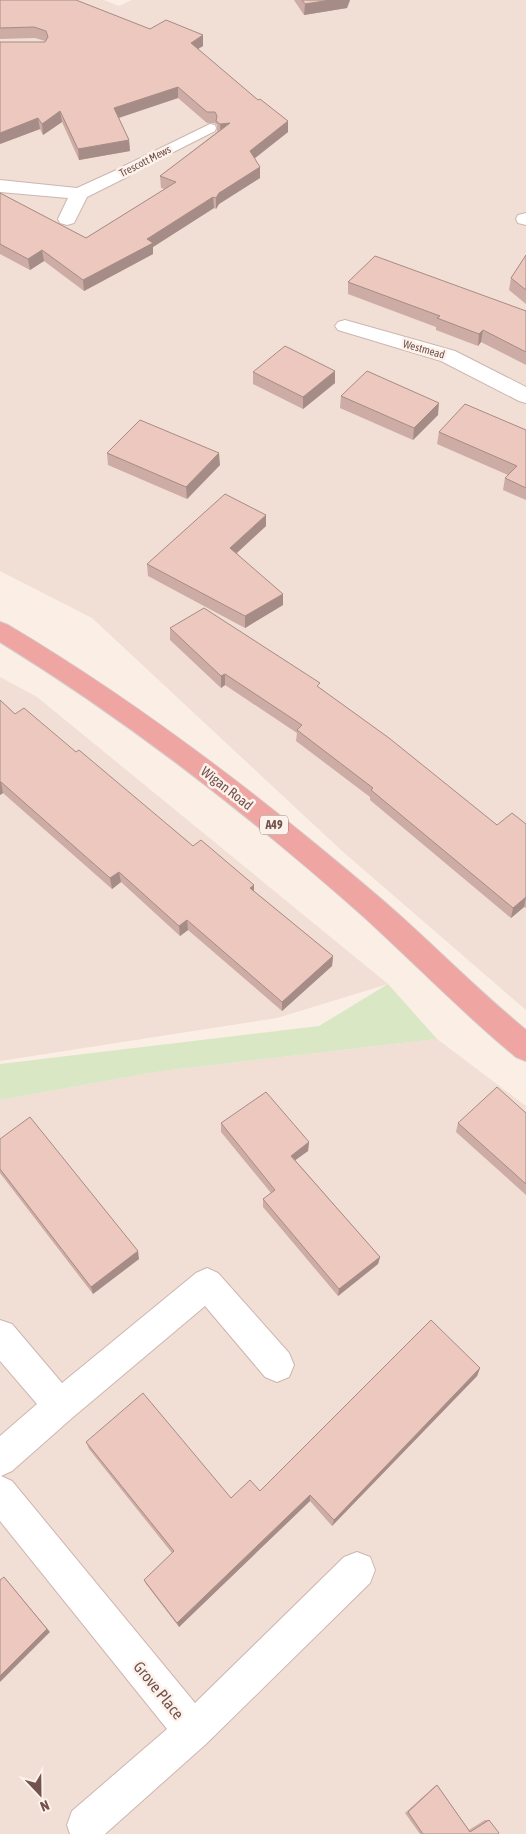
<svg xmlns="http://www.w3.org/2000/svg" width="526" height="1834" font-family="'Asap Condensed',sans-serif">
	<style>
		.residential { fill: #f1ded4 }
		.green { fill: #dae7c5 }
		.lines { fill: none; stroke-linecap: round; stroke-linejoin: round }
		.lane-casing { stroke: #cdb6b0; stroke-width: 2 }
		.street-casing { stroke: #cdb6b0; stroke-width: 2 }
		.highway-casing { stroke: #d4cbca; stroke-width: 2 }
		.lane { fill: #fff; fill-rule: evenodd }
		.street { fill: #fff; fill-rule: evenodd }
		.highway { fill: #efa5a1; fill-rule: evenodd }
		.wall { fill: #ccaca4 }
		.shaded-wall { fill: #a68c86 }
		.building { fill: #edc8bf; stroke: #a68c86 }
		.labels { text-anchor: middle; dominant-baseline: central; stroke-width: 5; stroke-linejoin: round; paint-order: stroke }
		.far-street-label { font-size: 11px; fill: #71524d; stroke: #fdf2eb }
		.shield { fill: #fdf2eb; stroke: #9b827c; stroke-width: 1 }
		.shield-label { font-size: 12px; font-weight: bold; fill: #71524d }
		.street-label { font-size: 14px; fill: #71524d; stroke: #fdf2eb }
		.near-street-label { font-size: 16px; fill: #71524d; stroke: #fdf2eb }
	</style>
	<rect width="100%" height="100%" fill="#faeee5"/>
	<path class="residential" d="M0 0H104L119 6 132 0H526V1010L341 850 92 618 0 571Z
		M0 677 37 697 388 984 277 1018 0 1061Z
		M437 1039 526 1106V1834H0V1100L162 1071Z"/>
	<path class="green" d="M388 984 437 1039 162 1071 0 1100V1064L319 1026Z"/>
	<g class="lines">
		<g class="lane-casing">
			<path id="lane" d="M210 124 215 125 216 128 215 131 128 175H118L116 172 118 169Z"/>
		</g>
		<g class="street-casing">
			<path id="street" d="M123 167 129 168 132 172 129 176 87 197 74 223 67 225 60 223 58 219 68 198 0 192V180L77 188Z
				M526 213V225L518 223 516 219 518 215Z
				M345 320 455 351 526 387V403L519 401 441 361 338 330 335 326 338 322Z
				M207 1268 218 1273 289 1353 294 1365 289 1377 277 1382 265 1377 205 1306 72 1418 12 1471 1 1476 12 1481 195 1703 344 1557 357 1552 370 1557 375 1570 370 1583 206 1744 105 1834H70L67 1825 72 1811 167 1729 0 1521V1436L37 1404 0 1361V1320L12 1324 62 1383 196 1273Z"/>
		</g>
		<g class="highway-casing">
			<path id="highway" d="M0 622 8 625C141 704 263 798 380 898 430 941 475 988 526 1030V1061L516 1057 496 1040C450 1000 408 957 363 916 249 815 130 722 0 642Z"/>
		</g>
		<use href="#lane" class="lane"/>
		<use href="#street" class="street"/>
		<use href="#highway" class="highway"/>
	</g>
	<path class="wall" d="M0 0 150 29 203 46 198 49 258 100 288 121V132L254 159 260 167V178L219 204 216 209 214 208 153 247V254L84 291 44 261 30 270 0 254V193L86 238 165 189 161 188 160 176 217 132V125L215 123H207L178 98 119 118 129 140 130 151 79 160 62 122 43 135 40 129 0 144 45 41 35 38 0 39Z
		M294 0H350L347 8 304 15Z
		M526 255V304L509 290 511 278Z
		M348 282 526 311V365L481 342 478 346 436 330V327L348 294Z
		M335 371V383L303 409 253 384V372Z
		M341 396 438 415 413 440 340 408Z
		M526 430V500L503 490 505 478 508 475 437 444 439 432Z
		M107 453 220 465 187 499 108 465Z
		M266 526 237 553 283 605 245 628 148 576 147 564Z
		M170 628 320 688 497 825 526 824V908L524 907 511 918 370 800V797L296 741 297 733 225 685 221 688 170 640Z
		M0 700 15 714 76 752 193 846 254 891 333 956 332 966 282 1011 188 930 180 936 121 882 112 889 3 793 0 795Z
		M526 1113V1195L456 1132 458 1123Z
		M221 1123 309 1142 308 1151 295 1160 380 1257 378 1264 338 1296 263 1207V1199L271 1193 221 1132Z
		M0 1139 139 1259 93 1294 0 1173Z
		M480 1368 477 1376 332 1526 310 1501 179 1627 146 1584 144 1580 172 1553 89 1449 86 1442 231 1498 260 1491Z
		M437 1785 469 1830 485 1820H489L498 1834H420L405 1813 435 1786Z"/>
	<path class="shaded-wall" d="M330 0H350L347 8 304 15 305 4Z
		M203 35V46L191 53V43Z
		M178 87V98L115 119 114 108Z
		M60 111 62 122 43 135 42 124Z
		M38 118 40 129 0 144V133Z
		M288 121V132L250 162V151Z
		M230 123 221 135 220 124Z
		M129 140 130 151 79 160 78 149Z
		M260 167V178L219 204 216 209V198L219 193Z
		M213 197 214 208 153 247V254L84 291 83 280Z
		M42 250 44 261 30 270 28 259Z
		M483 330 481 342 478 346 479 334Z
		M335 371V383L303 409V397Z
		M439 403 438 415 413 440 414 428Z
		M219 453 220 465 187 499 186 487Z
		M266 515V526L230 559V548Z
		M283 594V605L245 628V616Z
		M225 674V685L221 688V676Z
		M0 782H1L3 793 0 795Z
		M119 872 121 882 112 889 110 878Z
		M254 885V895L250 888Z
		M526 897 524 907 511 918 513 908Z
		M187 920 188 930 180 936 179 926Z
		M333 956 332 966 282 1011V1002Z
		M309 1142 308 1151 290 1164 291 1156Z
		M138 1251 139 1259 93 1294 91 1287Z
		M380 1257 378 1264 338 1296 339 1289Z
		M480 1368 477 1376 332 1526 334 1520Z
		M310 1495V1501L179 1627 177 1623Z
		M4 1577 50 1632 0 1682V1676Z"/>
	<path class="building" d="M0 0H76L150 29 166 20 203 35 191 43 258 100 260 99 288 121 250 151 260 167 219 193 216 198 213 197 147 239 153 243 83 280 42 250 28 259 0 244V193L86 238 176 182 160 176 230 123 220 124 216 121 217 116 215 112H207L178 87 114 108 129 140 78 149 60 111 42 124 38 118 0 133V42H45L48 37 46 31 34 27 0 28Z
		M302 0H330L305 4Z
		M526 255V290L511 278Z
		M375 256 526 311V352L483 330 479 334 437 318 440 316 348 282Z
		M285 346 335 371 303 397 253 372Z
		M367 371 439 403 414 428 341 396Z
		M465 404 526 430V488L505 478 517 466 439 432Z
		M140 420 219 453 186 487 107 453Z
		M225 494 266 515 230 548 283 594 245 616 147 564Z
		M204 608 320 683 317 686 389 738 497 825 512 813 526 824V897L513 908 371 790 373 788 297 730 302 725 225 674 221 676 170 628Z
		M0 700 15 714 24 708 76 752 79 750 193 846 201 840 254 885 250 888 333 956 282 1002 187 920 179 926 119 872 110 878 1 782H0Z
		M497 1087 526 1113V1184L458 1123Z
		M266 1092 309 1142 291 1156 380 1257 339 1289 263 1199 275 1190 221 1123Z
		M30 1117 138 1251 91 1287 0 1169V1139Z
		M431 1320 480 1368 334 1520 310 1495 177 1623 144 1580 174 1551 86 1442 143 1393 231 1498 250 1480 260 1491Z
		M4 1577 47 1629 0 1676V1580Z
		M437 1785 470 1832 489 1820 499 1833 498 1834H423L408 1812Z"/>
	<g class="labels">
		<g class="far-street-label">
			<text transform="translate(145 161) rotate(-27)">Trescott Mews</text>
			<text transform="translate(424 349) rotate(16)">Westmead</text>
		</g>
		<rect class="shield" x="260" y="815.5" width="28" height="19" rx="4"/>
		<g class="shield-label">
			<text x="274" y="825">A49</text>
		</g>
		<g class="street-label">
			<text transform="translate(227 788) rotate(38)">Wigan Road</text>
		</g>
		<g class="near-street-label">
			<text transform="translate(159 1690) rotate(51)">Grove Place</text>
		</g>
	</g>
	<g transform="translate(40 1794) rotate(158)" stroke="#fdf2eb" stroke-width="4" paint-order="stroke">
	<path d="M0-4L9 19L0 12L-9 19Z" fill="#71524d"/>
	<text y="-8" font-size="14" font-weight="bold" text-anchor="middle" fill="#71524d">N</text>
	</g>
</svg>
